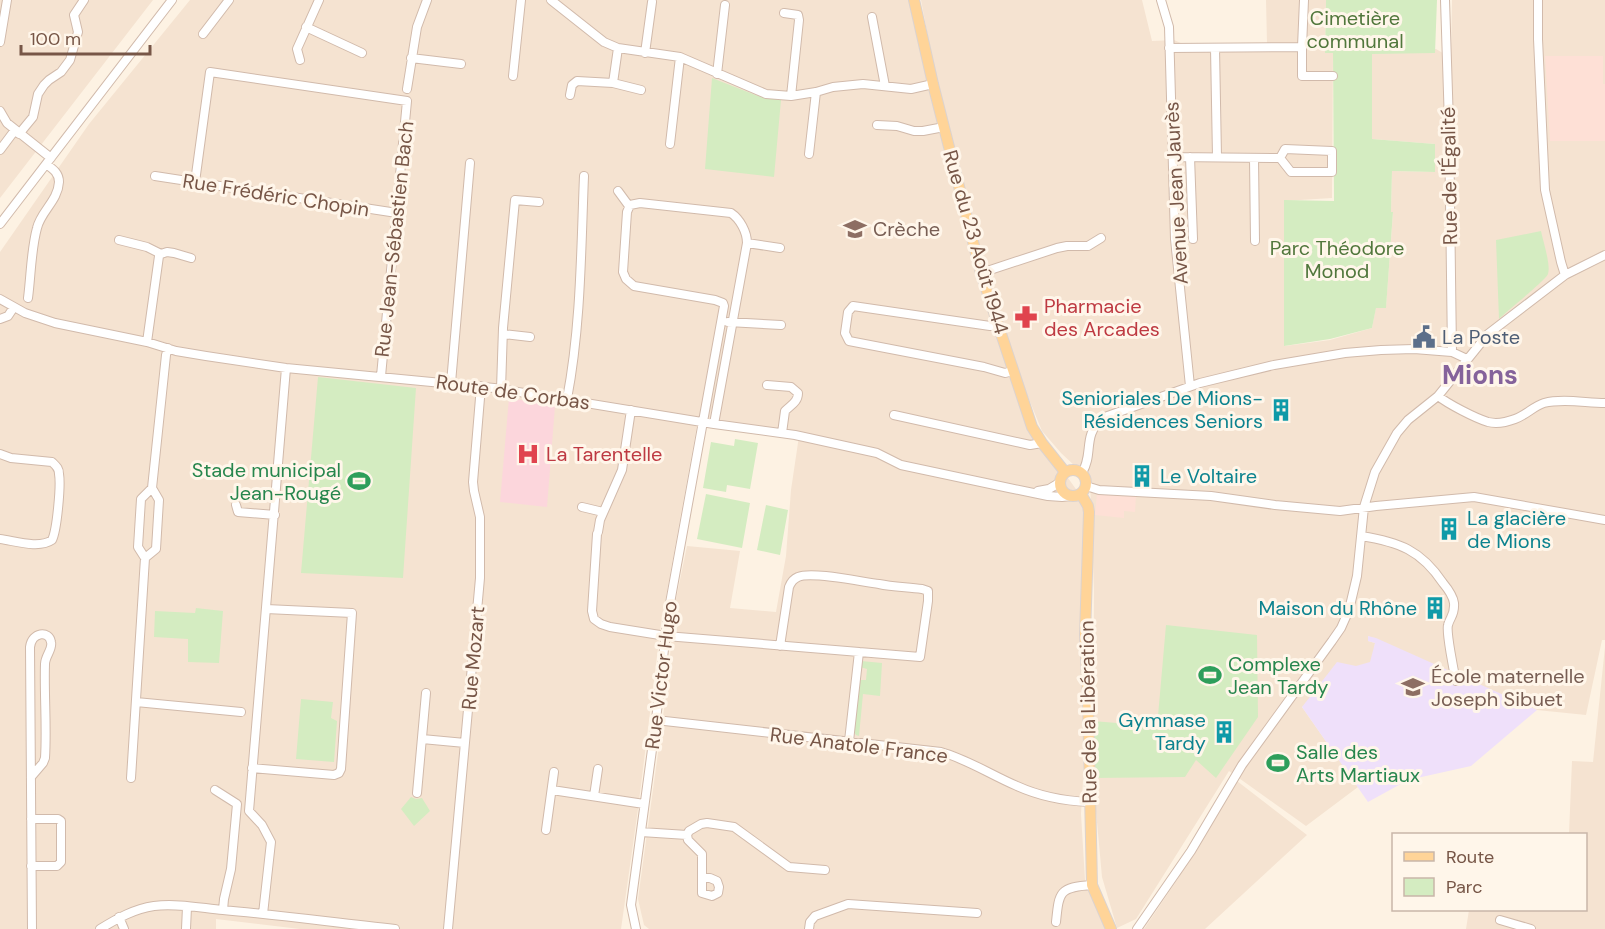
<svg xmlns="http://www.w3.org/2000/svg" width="1605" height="929" font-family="'DM Sans',sans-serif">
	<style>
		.residential { fill: #f5e3d1 }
		.commercial { fill: #fee0d6 }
		.education { fill: #efe0fa }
		.medical { fill: #fcd6dc }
		.green { fill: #d4ecc1 }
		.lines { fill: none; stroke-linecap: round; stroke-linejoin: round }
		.minor-casing { stroke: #d1baab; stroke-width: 10 }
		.major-casing { stroke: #dcd3cf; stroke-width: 12 }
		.minor { stroke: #fff; stroke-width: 8 }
		.major { stroke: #ffd498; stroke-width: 10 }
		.labels { text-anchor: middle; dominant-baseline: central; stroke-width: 6; stroke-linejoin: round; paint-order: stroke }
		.park-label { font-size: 20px; fill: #51773c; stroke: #fff6ea }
		.street-label { font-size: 20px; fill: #775647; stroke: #fff6ea }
		.education-label { font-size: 20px; fill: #785e54; stroke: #fff6ea; text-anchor: start }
		.health-label { font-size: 20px; fill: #be3a42; stroke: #fff6ea; text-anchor: start }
		.service-label { font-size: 20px; fill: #4e5e75; stroke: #fff6ea; text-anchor: start }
		.culture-label { font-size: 20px; fill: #0d838f; stroke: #fff6ea; text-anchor: end }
		.leisure-label { font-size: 20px; fill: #27864d; stroke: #fff6ea; text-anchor: start }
		.district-label { font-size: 26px; font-weight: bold; fill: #85639b; stroke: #fff6ea }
	</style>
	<rect width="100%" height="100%" fill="#fdf2e3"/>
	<path class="residential" d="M0 0H153L0 198Z
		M190 0H914L944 127 943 147 981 273 1025 407 1053 457 1088 506 1085 747 1081 814 1085 880 1105 929H649L644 925 638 899 665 702 676 599 687 546 740 551 730 608 776 612 786 556 791 490 799 436 697 425 661 624 638 809 621 929H300L216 919V929H0V252L89 124Z
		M921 0H1142L1152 41 1174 40 1183 44 1267 43 1266 0H1326L1325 52 1333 53 1332 198 1284 201 1285 346 1330 340 1372 328 1376 307H1386L1393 213 1391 212 1392 171 1435 172V144L1372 139V53L1436 49 1451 58 1452 0H1605V640H1602L1586 715 1537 710 1368 636V641L1375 643 1372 664 1302 707 1358 787 1306 826 1229 771 1136 919 1117 928 1102 877 1093 778 1094 590 1090 480 1061 453 1042 431 1024 387 984 263 933 64Z
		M1605 647V929H1466L1469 910H1586V834H1569L1572 761 1593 762Z
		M1237 781 1307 835 1205 929H1144L1177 880Z"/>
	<path class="commercial" d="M1545 56H1603V84H1605V141H1550Z
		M1097 493 1136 495 1135 512 1124 511V518L1095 515Z"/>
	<path class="education" d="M1368 636 1376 638 1537 710 1471 766 1408 780 1368 802 1302 707 1337 662 1356 666 1370 662 1375 643 1368 641Z"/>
	<path class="medical" d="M509 398 555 406 547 507 500 502Z"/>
	<path class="green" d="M1326 0H1437L1435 53 1372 54V139L1435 144V172L1392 171 1391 212H1393L1386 308H1376L1372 328 1330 339 1284 346V200L1334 201 1333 53H1325Z
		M712 78 758 96 781 100 774 177 705 169Z
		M1541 231C1543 241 1551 265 1548 274 1547 279 1506 312 1499 319L1496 240Z
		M318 377 416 388 403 578 301 573Z
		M735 439 758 443 750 489 727 485 726 492 703 488 711 442 734 446Z
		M706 494 750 503 742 548 697 539Z
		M766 505 788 510 780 555 757 550Z
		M196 608 223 611 219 663 188 662V639L154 637 155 611 195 613Z
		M1166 625 1257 635 1258 717 1216 778 1196 760 1185 777 1093 778V721L1164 727 1159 723 1158 716Z
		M861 661 882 663 880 696 863 694 859 736 856 735 852 729 859 680H866L867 669 860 667Z
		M301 699 333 702 331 718 337 721 334 762 296 759Z
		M411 797 416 799 422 798 430 811 414 826 401 809Z"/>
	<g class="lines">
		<g class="minor-casing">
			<path id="minor" d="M551 0 604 42 618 48 680 57 766 94 791 96 816 92 833 87 863 84 911 89 933 84
				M1161 0 1169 27 1175 239 1190 386
				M1445 0 1449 124 1452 352
				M1538 0V39L1545 190 1561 262 1565 275
				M784 13 798 15 799 20 791 96
				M872 17 885 86
				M306 27 362 53
				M203 34 229 0
				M0 42 7 0
				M1302 47 1304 0
				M1169 48 1302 47V76H1333
				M1215 48 1217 157
				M645 53 652 2
				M411 58 461 64
				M300 60 297 49 319 0
				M717 74 725 5
				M513 76 521 0
				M613 83 618 48
				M407 89 417 27 427 0
				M570 95 572 85 577 81 613 83 641 90
				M0 111 7 123 51 158
				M877 125 897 126 914 131H923L944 127
				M19 134 33 117 38 94 44 85 49 80 61 72 70 60 78 32 74 15 84 0
				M670 144 680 57
				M0 150 15 130
				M809 154 816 92
				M1173 157 1280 158 1291 172H1332V151L1285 149 1280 158
				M1190 157 1193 239
				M1254 158 1255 241
				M155 176 397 213
				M195 182 210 72 407 101 381 376
				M618 191 629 206
				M0 224 172 0
				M119 240 147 247 161 254
				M747 243 780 248
				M981 273 1057 248 1067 246H1088L1101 238
				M28 298C31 275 31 250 37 228 41 211 58 201 59 182 59 173 53 169 46 164
				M0 299 25 313 55 323 147 342 176 351 206 356 286 368 494 388 714 424 795 435 877 453 901 465 1009 488 1048 496 1062 497 1070 496
				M0 319 8 316 14 307
				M728 322 781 325
				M999 326H990L853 306 848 312 845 333 849 341 984 367 1005 373 1013 371
				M503 334 530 337
				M147 342 159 256 161 254 167 252 174 253 191 258
				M451 383 470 163
				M767 385 791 387 798 393C798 402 791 405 785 411L782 433
				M501 389 503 328 515 200 539 202
				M1438 396C1448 404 1475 418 1488 422 1496 424 1507 422 1515 419 1526 415 1534 406 1544 403 1563 398 1586 403 1605 403
				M567 399C581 326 581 250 584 176
				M894 415 1030 445 1042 443
				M0 454 11 458 52 462C56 466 59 468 59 474 61 485 57 530 52 540 39 549 15 541 0 539
				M1082 473C1094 453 1082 437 1102 418L1200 383 1274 365 1345 353 1381 350 1414 349 1452 352 1467 359
				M1086 486 1099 490 1211 496 1275 505 1340 511 1376 506 1474 497 1605 520
				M1038 491 1049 489 1059 483
				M236 505 238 512 275 515
				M582 507 603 512
				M598 532 600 520 622 470 631 410
				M597 534 592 611 594 619 601 624 610 627 666 636 920 657 928 601V591L922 589C908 587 893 587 879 584 862 582 812 571 798 577 793 579 791 582 789 587L780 646
				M1361 536C1399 542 1421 550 1443 583 1448 589 1453 596 1454 603 1455 615 1450 617 1448 625 1446 632 1454 672 1456 681
				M145 558 156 549 159 500 152 488
				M136 702 241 712
				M656 720 941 752C967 759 991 775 1017 786 1039 796 1065 801 1089 802
				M422 739 465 743
				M849 741 859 652
				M252 768 334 775 339 773 341 769 352 613 266 609
				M31 777 43 763 45 758C47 727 44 695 45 664 45 656 53 649 51 642 49 630 32 632 30 647L32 929
				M131 778 145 558 138 547 141 499 152 488 166 355 168 348
				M215 790 237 804 231 869 224 899 223 910
				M552 790 644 804
				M417 793 426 693
				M594 796 598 769
				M31 819H58L61 821V862L57 866H31
				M546 830 554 772
				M641 832 687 835
				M702 878H710L717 881 719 887 718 893 712 896 702 893V854L688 840 687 835 689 831 701 824 707 823 734 827 789 867 825 870
				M263 914 271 842 262 825 249 811 286 368
				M119 917 124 929
				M1500 920 1531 929
				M1056 922C1059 892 1059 887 1092 885
				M100 929C118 918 134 909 154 906 177 903 201 908 223 910 280 915 338 923 395 929
				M186 929 187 907
				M448 929 480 578V517L474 491 473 482 481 386
				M636 929 631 905 656 720 668 614 724 306 723 303 715 300 634 286 626 279 623 272 627 212 630 205 640 203 731 213C740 219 747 232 747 243L714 424
				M809 929 810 922 815 916 848 904 977 913
				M1137 929 1191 851 1242 765 1332 641 1341 628 1349 610 1357 576 1364 507 1375 472 1397 433 1408 420 1438 396 1488 334 1565 275 1605 255"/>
		</g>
		<g class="major-casing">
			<path id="major" d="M914 0 933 84 981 273 1032 427 1042 443 1065 472
				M1060 483a13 13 0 1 1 26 0a13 13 0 1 1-26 0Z
				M1081 494 1088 506 1089 512 1085 635 1088 701 1092 885 1111 929"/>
		</g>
		<use href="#minor" class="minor"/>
		<use href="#major" class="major"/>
	</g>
	<defs>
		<g id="school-bare" transform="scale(1.8)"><path d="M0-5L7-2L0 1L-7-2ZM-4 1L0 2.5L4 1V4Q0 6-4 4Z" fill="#8d6e63" stroke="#fff6ea" stroke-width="2.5" paint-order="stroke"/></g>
		<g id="pharmacy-bare" transform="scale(1.8)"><path d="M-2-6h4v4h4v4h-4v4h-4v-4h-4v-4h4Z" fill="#e0444e" stroke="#fff6ea" stroke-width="2.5" paint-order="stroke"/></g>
		<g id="civic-bare" transform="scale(1.8)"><path d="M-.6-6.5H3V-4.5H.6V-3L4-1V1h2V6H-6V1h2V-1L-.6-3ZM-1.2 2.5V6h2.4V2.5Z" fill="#5c6f8a" stroke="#fff6ea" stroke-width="2.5" paint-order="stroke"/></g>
		<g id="building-bare" transform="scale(1.8)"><path d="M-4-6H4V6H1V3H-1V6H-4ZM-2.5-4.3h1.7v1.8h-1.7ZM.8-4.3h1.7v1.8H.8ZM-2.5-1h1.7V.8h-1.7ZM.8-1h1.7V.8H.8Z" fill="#0f9aa8" stroke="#fff6ea" stroke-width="2.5" paint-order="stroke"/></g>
		<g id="hospital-bare" transform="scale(1.8)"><path d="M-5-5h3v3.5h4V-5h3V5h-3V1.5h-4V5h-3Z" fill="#e0444e" stroke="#fff6ea" stroke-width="2.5" paint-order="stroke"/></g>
		<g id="stadium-bare" transform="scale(1.8)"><path d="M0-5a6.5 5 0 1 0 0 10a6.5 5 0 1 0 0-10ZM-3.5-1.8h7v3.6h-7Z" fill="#2e9e5b" stroke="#fff6ea" stroke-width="2.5" paint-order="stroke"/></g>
	</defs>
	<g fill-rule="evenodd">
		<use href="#school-bare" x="855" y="229"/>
		<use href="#pharmacy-bare" x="1026" y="317"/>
		<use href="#civic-bare" x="1424" y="337"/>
		<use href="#building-bare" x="1281" y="410"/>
		<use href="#hospital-bare" x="528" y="454"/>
		<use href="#building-bare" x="1142" y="476"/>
		<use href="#stadium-bare" x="359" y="481"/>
		<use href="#building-bare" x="1449" y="529"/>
		<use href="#building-bare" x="1435" y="608"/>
		<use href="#stadium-bare" x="1210" y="675"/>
		<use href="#school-bare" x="1413" y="687"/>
		<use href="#building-bare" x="1224" y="732"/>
		<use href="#stadium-bare" x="1278" y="763"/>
	</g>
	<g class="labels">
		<g class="park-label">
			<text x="1355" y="18">Cimetière<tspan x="1355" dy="23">communal</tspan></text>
			<text x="1337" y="248">Parc Théodore<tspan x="1337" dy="23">Monod</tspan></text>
		</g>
		<g class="street-label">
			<text transform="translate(1449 176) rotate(-91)">Rue de l'Égalité</text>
			<text transform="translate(1176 193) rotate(-93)">Avenue Jean Jaurès</text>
			<text transform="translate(276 195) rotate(9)">Rue Frédéric Chopin</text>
			<text transform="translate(394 239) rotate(-84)">Rue Jean-Sébastien Bach</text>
			<text transform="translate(976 242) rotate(74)">Rue du 23 Août 1944</text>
			<text transform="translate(513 392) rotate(8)">Route de Corbas</text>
			<text transform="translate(473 658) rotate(-85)">Rue Mozart</text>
			<text transform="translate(661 675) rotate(-83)">Rue Victor Hugo</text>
			<text transform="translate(1088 712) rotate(-91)">Rue de la Libération</text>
			<text transform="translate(859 745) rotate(7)">Rue Anatole France</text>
		</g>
		<g class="education-label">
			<text x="873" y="229">Crèche</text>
			<text x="1431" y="676">École maternelle<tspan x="1431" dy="23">Joseph Sibuet</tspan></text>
		</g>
		<g class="health-label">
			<text x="1044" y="306">Pharmacie<tspan x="1044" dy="23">des Arcades</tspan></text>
			<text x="546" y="454">La Tarentelle</text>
		</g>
		<g class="service-label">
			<text x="1442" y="337">La Poste</text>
		</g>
		<g class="culture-label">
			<text x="1263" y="398">Senioriales De Mions-<tspan x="1263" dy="23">Résidences Seniors</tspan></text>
			<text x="1160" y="476" text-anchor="start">Le Voltaire</text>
			<text x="1467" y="518" text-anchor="start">La glacière<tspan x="1467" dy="23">de Mions</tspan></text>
			<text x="1417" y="608">Maison du Rhône</text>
			<text x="1206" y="720">Gymnase<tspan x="1206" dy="23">Tardy</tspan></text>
		</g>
		<g class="leisure-label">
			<text x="341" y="470" text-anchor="end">Stade municipal<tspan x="341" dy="23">Jean-Rougé</tspan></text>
			<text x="1228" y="664">Complexe<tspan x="1228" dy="23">Jean Tardy</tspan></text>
			<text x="1296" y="752">Salle des<tspan x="1296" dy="23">Arts Martiaux</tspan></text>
		</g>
		<g class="district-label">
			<text x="1480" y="375">Mions</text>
		</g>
	</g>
	<rect x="1392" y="833" width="195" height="78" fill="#fff6ea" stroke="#c9b6a9" stroke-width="1.5"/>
	<rect x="1404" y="852" width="30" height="9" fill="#ffd498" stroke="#c9b6a9" stroke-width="1.5"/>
	<text x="1446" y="863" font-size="18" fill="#775647">Route</text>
	<rect x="1404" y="878" width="30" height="18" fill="#d4ecc1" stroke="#c9b6a9" stroke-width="1.5"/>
	<text x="1446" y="893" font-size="18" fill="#775647">Parc</text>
	<path d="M21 45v9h129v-9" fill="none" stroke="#775647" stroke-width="3"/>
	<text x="30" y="45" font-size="18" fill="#775647" stroke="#fff6ea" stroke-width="4.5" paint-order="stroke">100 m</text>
</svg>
